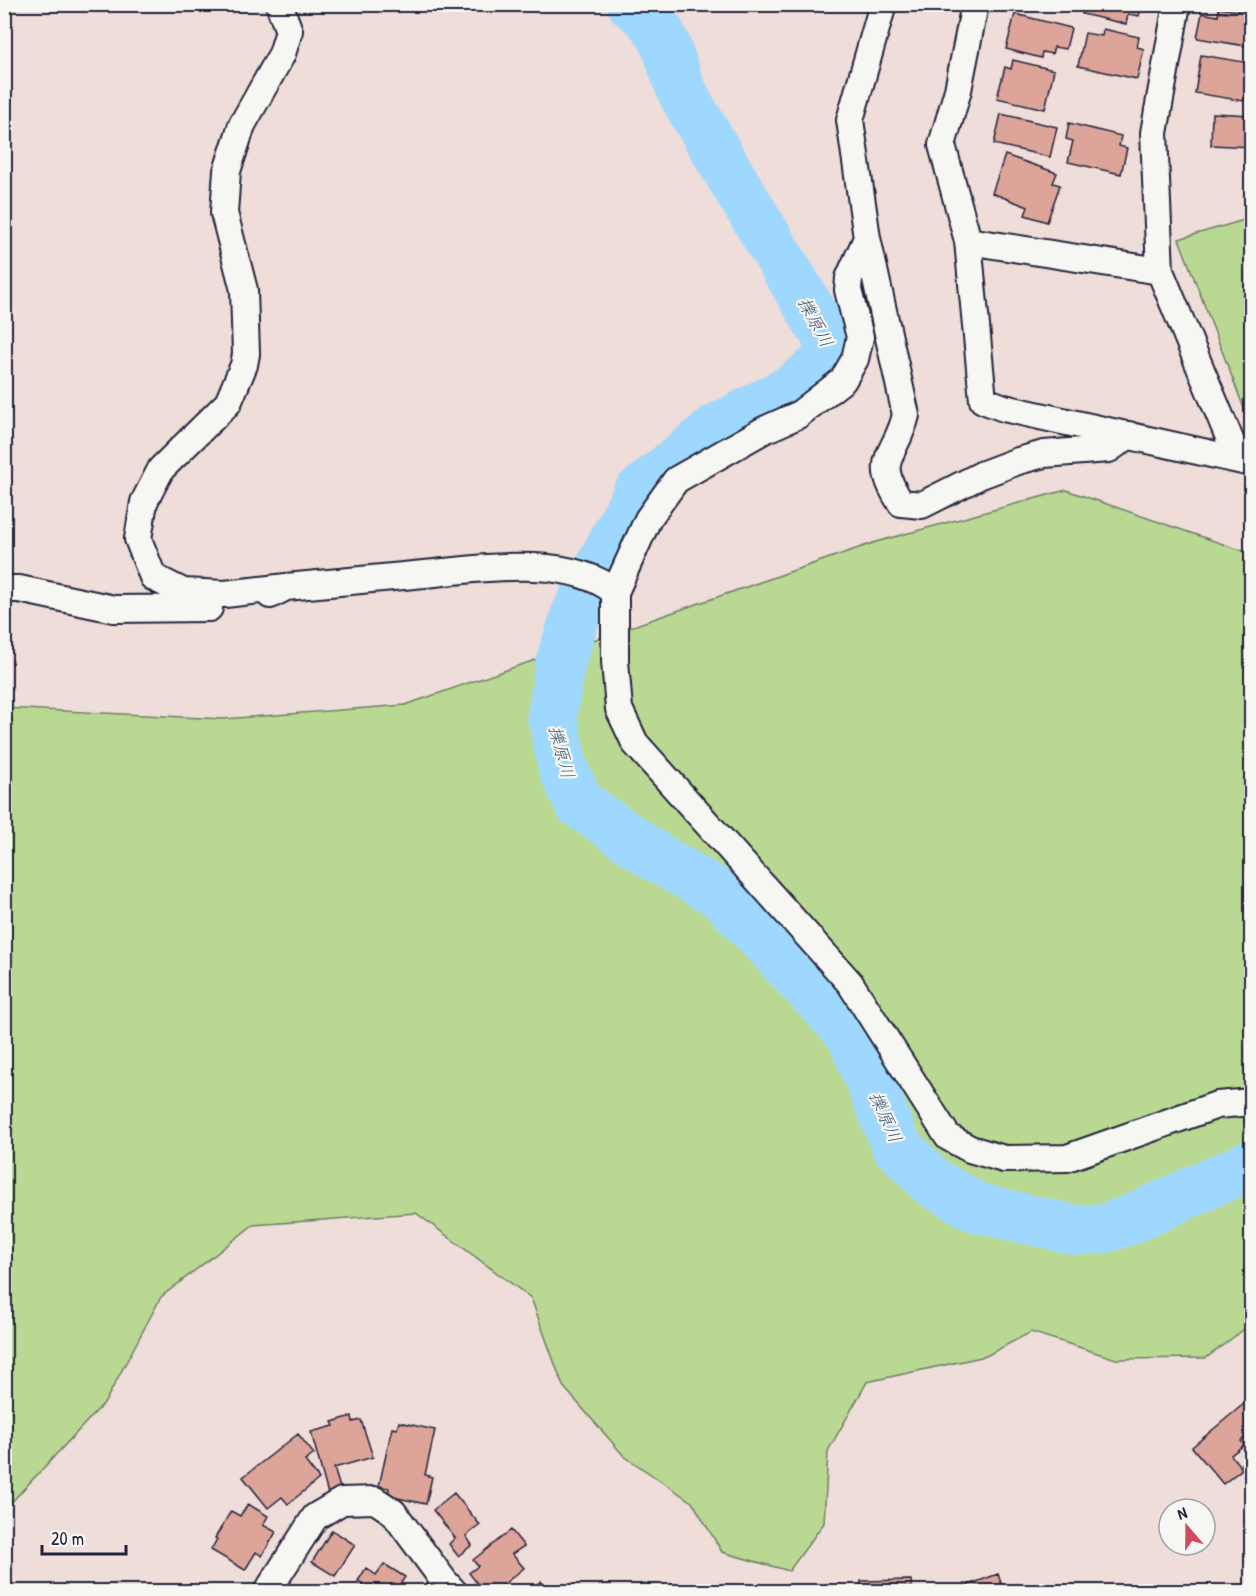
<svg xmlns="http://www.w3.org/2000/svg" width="1256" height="1596" font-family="'Patrick Hand','Klee One',sans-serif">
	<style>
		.green { fill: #b9d992; stroke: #6e7e66; stroke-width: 1.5 }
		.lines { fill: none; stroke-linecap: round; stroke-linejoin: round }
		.river { stroke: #9ed8fe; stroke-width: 50 }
		.building { fill: #dda49a; stroke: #22223b; stroke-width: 1.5 }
		.street-casing { stroke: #22223b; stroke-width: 30 }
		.street { stroke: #f6f6f2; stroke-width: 26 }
		.labels { text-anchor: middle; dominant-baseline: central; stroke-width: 4.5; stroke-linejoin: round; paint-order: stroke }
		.water-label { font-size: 18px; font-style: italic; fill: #475976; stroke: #f6f6f2 }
	</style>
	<rect width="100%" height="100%" fill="#eeddd8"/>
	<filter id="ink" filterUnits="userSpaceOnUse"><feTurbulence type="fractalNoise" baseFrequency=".0167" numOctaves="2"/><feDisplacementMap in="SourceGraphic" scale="12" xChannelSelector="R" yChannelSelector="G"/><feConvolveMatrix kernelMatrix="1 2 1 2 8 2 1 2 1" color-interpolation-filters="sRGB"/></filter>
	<g filter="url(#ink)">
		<path class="green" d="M1251 218 1252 414 1247 416 1179 239Z
			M1066 490 1252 554 1251 1324 1206 1358 1116 1359 1031 1332 986 1356 867 1382 828 1451 824 1523 789 1571 722 1552 693 1503 624 1456 563 1386 531 1298 416 1213 253 1225 161 1297 105 1402 5 1509 4 708 223 719 405 705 876 542Z"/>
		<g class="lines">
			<path class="river" d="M632 4C675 34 665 62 687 101 734 184 784 264 832 346L833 357 792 389 716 429 638 493 576 614 560 664 552 716 563 768 579 803 656 857 723 896 851 1034 896 1145 932 1182 977 1208 1076 1230 1102 1229 1130 1220 1252 1164"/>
		</g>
		<path class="building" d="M1084 4H1142L1139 16 1128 14 1126 24 1082 14Z
			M1219 8 1252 13V47L1197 38 1202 13 1218 16Z
			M1015 14 1071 28 1066 49 1054 47 1052 54 1042 52 1041 58 1006 49Z
			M1103 29 1139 37 1137 47 1144 49 1137 79 1078 66 1085 33 1102 36Z
			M1201 55 1250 63 1244 101 1195 93Z
			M1013 60 1054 70 1045 109 997 98 1005 67 1011 69Z
			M1212 113 1252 115V147L1211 145Z
			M1001 114 1057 127 1050 157 994 144Z
			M1069 123 1121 136 1119 146 1127 148 1121 174 1068 162 1073 141 1066 139Z
			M1005 155 1057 173 1053 183 1060 185 1047 222 1025 215 1028 207 992 193Z
			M1252 1397V1432L1241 1441 1244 1445 1231 1455 1242 1469 1223 1484 1192 1447Z
			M352 1416 353 1422 361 1420 373 1457 334 1468 341 1491 328 1494 311 1432 334 1426 332 1422Z
			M399 1422 435 1430 425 1475 432 1477 426 1504 388 1496 389 1488 379 1486 392 1428 397 1429Z
			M298 1434 314 1454 305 1461 319 1479 288 1504 282 1497 268 1508 243 1477Z
			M1252 1456V1477L1241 1464Z
			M454 1493 480 1525 466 1536 472 1545 458 1556 449 1544 455 1538 433 1510Z
			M248 1504 268 1516 263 1525 276 1532 262 1556 256 1552 245 1570 211 1550 217 1539 215 1538 231 1511 240 1516Z
			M332 1530 355 1545 335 1576 312 1562Z
			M511 1530 524 1546 512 1554 524 1568 494 1592H484L469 1573 478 1566 473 1560Z
			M384 1564 405 1577 396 1590 399 1592H359L364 1584 358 1581 366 1568 376 1575Z
			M998 1574 1004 1592H971L968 1585Z
			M911 1580 912 1592H861V1581Z
			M541 1581 548 1592H527Z"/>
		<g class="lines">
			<g class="street-casing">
				<path id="street" d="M279 4 289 31 282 54 242 125 227 171 224 213 244 290 246 354 244 365 228 403 161 469 144 502 138 539 153 577 183 592 225 594 286 587
					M883 4 850 120 867 238 849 278 848 290 860 337 855 359 843 380 798 415 764 430 676 480 648 519 615 592V661L619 709 635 743 850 983 948 1137 970 1149 1004 1159 1067 1158 1217 1105 1252 1102
					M975 4 958 90 942 145 968 241 983 400 1004 408 1252 463
					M1177 4 1154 133 1160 271 1238 459
					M867 238 906 415C896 457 871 458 901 503L922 505 981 475 1018 461 1044 454 1109 449 1129 435
					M968 241 1160 271
					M4 589H19L114 609 209 608
					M270 595 286 587C329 583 372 579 414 575 472 570 568 552 615 592
					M267 1592 315 1517 342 1501 375 1500 393 1512 444 1581 454 1592"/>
			</g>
			<use href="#street" class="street"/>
		</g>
	</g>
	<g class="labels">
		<g class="water-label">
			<text transform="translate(816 322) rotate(62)">擽原川</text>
			<text transform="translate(562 752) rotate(75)">擽原川</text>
			<text transform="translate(886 1117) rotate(66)">擽原川</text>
		</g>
	</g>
	<rect width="1256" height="1596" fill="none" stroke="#f6f6f2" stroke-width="24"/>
	<rect x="12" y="12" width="1232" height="1572" fill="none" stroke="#22223b" stroke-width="2" filter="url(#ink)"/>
	<g transform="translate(1187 1527) rotate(340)"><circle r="28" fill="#f6f6f2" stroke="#a1a1a9" stroke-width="1.5"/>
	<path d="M0-4.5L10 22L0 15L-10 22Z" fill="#d1495b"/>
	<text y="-9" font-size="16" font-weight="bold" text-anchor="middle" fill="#22223b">N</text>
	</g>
	<path d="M42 1545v9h84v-9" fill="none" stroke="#22223b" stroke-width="3"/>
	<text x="51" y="1545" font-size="18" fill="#22223b" stroke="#f6f6f2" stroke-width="4.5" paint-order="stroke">20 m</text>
</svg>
